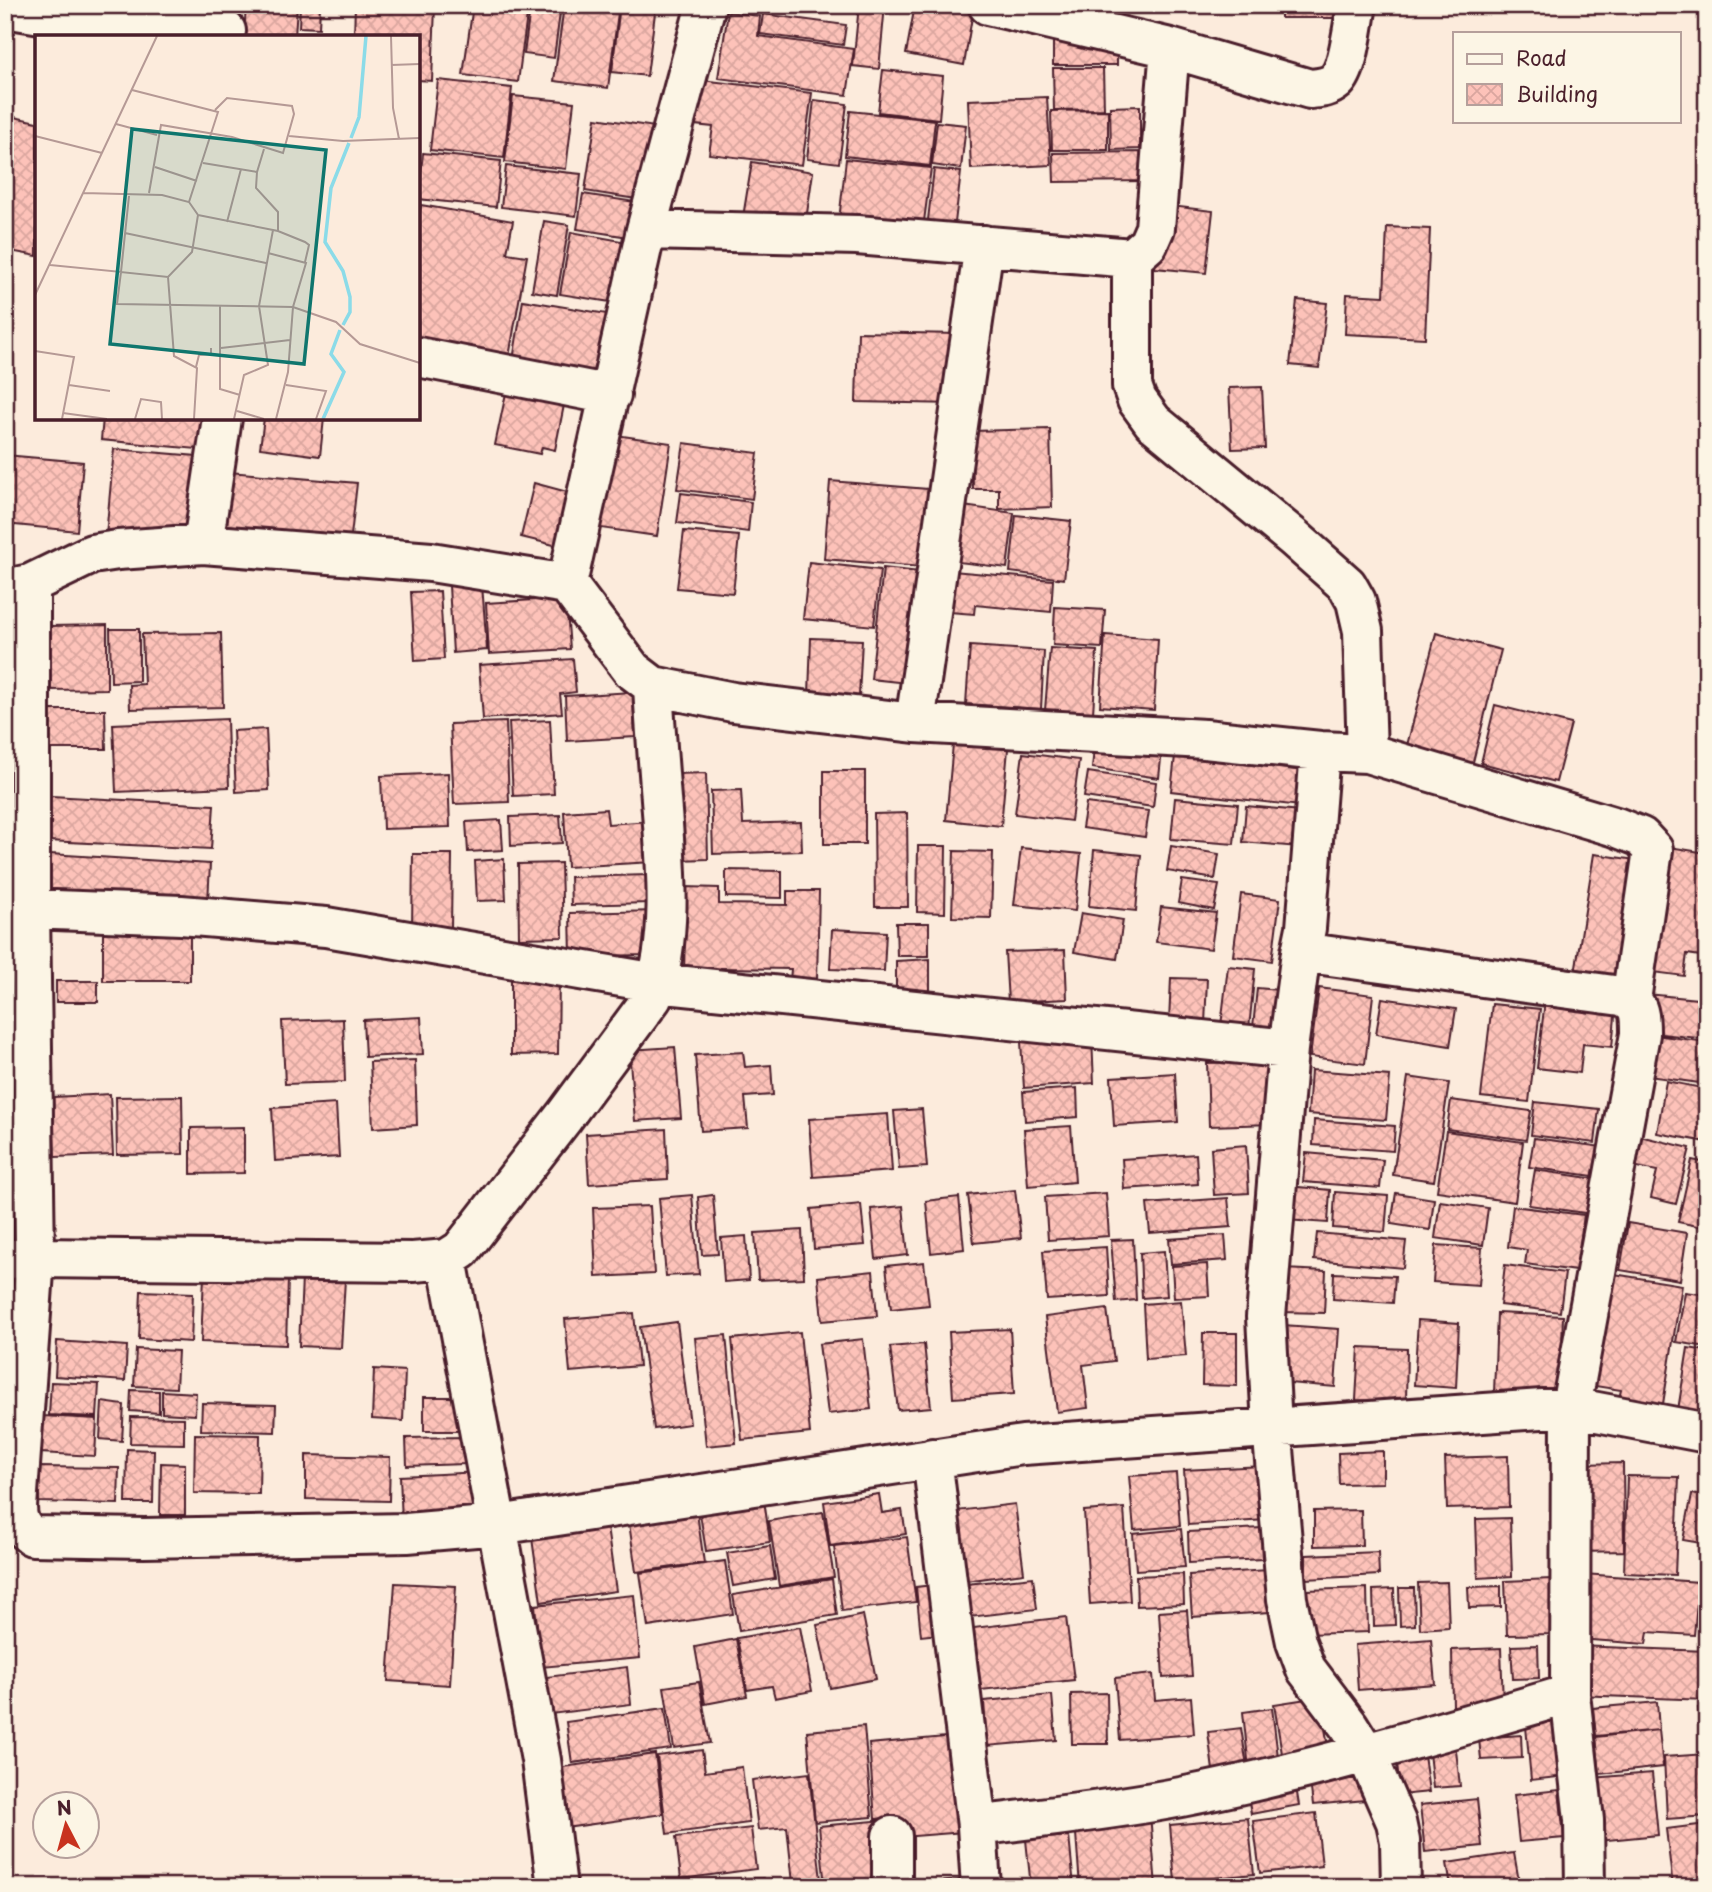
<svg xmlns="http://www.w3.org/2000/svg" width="1712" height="1892" font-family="'Playpen Sans',sans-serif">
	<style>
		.building { fill: url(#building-cross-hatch); stroke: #4a1f2b; stroke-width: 2 }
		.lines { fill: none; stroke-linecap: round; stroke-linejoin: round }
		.street-casing { stroke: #4a1f2b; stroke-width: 44 }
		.street { stroke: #fcf5e5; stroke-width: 38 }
		.inset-river { fill: none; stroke: #8bdbe8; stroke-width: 3.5 }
		.inset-road { fill: none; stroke: #b59995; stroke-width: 2 }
		.view { fill: #0f766e; fill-opacity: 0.15; stroke: #0f766e; stroke-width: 3.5 }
		.inset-edge { fill: none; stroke: #4a1f2b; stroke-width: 3.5 }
	</style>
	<defs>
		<pattern id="building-cross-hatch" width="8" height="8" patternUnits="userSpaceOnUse" patternTransform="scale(1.75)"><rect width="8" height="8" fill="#fdc2b9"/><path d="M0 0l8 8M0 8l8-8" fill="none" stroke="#daa69f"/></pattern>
	</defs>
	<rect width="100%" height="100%" fill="#fcebdc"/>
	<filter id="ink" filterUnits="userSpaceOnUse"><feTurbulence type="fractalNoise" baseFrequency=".0143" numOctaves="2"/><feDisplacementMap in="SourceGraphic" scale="14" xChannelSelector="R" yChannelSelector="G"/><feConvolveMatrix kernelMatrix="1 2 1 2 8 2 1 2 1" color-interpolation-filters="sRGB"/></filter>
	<g filter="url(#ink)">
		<path class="building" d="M246 5H297L295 37H244Z
			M300 5H320L319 28 299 27Z
			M355 5 435 7 432 81 418 80V37H354Z
			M473 5 528 8 518 82 463 75Z
			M564 5H619L608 88 554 81Z
			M620 5H656L647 76 612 72Z
			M859 5H885L879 69 853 66Z
			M915 5H942L973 11 964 65 906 54Z
			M1281 5H1336V18H1281Z
			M530 9 560 13 554 58 524 54Z
			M728 12 760 16 758 36 854 49 847 95 718 78Z
			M763 14 846 25 843 45 760 34Z
			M1053 37H1117V65H1053Z
			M1053 68H1103L1104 109 1054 110Z
			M883 70 943 76 939 119 878 112Z
			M438 80 512 88 504 158 430 150Z
			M701 80 812 93 802 165 709 154 713 127 695 125Z
			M513 96 574 102 566 169 505 162Z
			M1047 97 1051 165 971 169 968 100Z
			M814 100 847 104 839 163 807 159Z
			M1140 106V149L1111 150 1110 107Z
			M1108 110V150H1052L1051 111Z
			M850 111 935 120 930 166 845 156Z
			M5 115 37 122V256L5 250Z
			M596 118 655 127 643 200 585 191Z
			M937 122 966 125 961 169 932 165Z
			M1148 152V181L1054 182 1053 153Z
			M423 153 501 161 496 207 418 199Z
			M846 159 931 168 923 229 839 220Z
			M752 162 813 172 805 227 743 217Z
			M506 166 581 174 576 216 501 207Z
			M934 169 961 172 954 231 927 228Z
			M583 194 635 202 629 237 577 229Z
			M421 205 513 221 507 253 527 256 507 368 418 352V217Z
			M1163 205 1213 211 1206 273 1155 268Z
			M544 221 569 225 557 295 532 291Z
			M1387 227 1430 229 1425 338 1345 334 1347 294 1384 296Z
			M571 232 627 242 617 303 560 294Z
			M523 300 613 315 602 382 512 366Z
			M1297 300 1327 303 1319 368 1290 365Z
			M858 332 959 334 958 404 856 402Z
			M509 379 567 390 555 450 542 447 540 454 495 445Z
			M1262 387 1265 448 1232 449 1229 388Z
			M103 418H211L208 450 101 440Z
			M264 418H324L320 456 260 448Z
			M1050 429 1052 507 999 509V489H973L972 431Z
			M609 434 671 443 657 536 594 527Z
			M684 443 758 453 752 499 677 489Z
			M114 449 197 456 191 529 106 536Z
			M5 455 83 462 77 531 5 524Z
			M229 472 357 483 351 536 224 525Z
			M830 481 940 490 934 568 824 559Z
			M534 483 571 493 558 546 521 537Z
			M681 493 751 502 748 532 677 523Z
			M949 504 1014 513 1007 568 942 560Z
			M1016 515 1071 521 1064 579 1010 572Z
			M684 531 739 536 733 593 677 588Z
			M809 562 880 570 874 626 803 619Z
			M883 568 928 573 916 684 871 679Z
			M941 570 1053 580 1051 612 975 605 974 614 937 611Z
			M482 584 487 650 453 653 449 586Z
			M440 591 444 659 415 661 411 592Z
			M566 598 570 649 489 654 486 603Z
			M1055 607 1105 610 1102 648 1053 645Z
			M107 625V689L51 690 50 626Z
			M110 629H139V681L111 682Z
			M221 633 223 707 130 709 129 685 144 684 142 634Z
			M1436 633 1501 650 1471 770 1405 753Z
			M1105 635 1158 639 1154 710 1100 706Z
			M811 638 862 640 859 696 809 694Z
			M970 646 1044 651 1041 709 966 704Z
			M1050 648 1097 651 1093 713 1045 710Z
			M573 659 576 692 560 694 562 713 483 719 479 665Z
			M633 692 635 737 567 741 565 696Z
			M1495 705 1571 724 1556 782 1481 763Z
			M48 710H105L106 749H49Z
			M227 719 229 787 116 792 113 724Z
			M550 720 554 794 513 796 509 722Z
			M506 722 509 802 454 804 450 724Z
			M266 729 269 790 236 792 233 731Z
			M1095 740 1162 749 1159 778 1092 768Z
			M953 744 1008 749 1001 826 946 820Z
			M1023 753 1079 760 1071 821 1015 814Z
			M1175 756 1304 771 1300 806 1171 791Z
			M824 771H865V844H824Z
			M1088 772 1156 782 1153 807 1084 797Z
			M448 773 450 827 383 829 381 776Z
			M706 773 708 859 677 860 674 774Z
			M741 790 743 824 801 822 802 851 713 854 711 791Z
			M51 796 214 805 211 849 48 841Z
			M1175 798 1238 804 1234 844 1171 839Z
			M1086 803 1149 811 1145 837 1082 828Z
			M1246 806 1301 811 1298 847 1243 842Z
			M606 809 608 824 650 821 653 862 567 867 564 812Z
			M907 813 908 907H875L874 814Z
			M560 815 562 843 511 846 510 817Z
			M501 820 503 850 468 852 466 822Z
			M918 846H946L945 913 917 912Z
			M1171 846 1219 854 1215 879 1167 871Z
			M1663 846 1707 853V957L1687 954 1684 976 1645 971Z
			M1021 848 1081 854 1075 911 1014 905Z
			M1094 850 1141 855 1136 911 1089 906Z
			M954 851 993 852 991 918 952 917Z
			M50 854 210 864 208 902 48 893Z
			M413 854H452L451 929 412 928Z
			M1594 854 1643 861 1624 980 1575 973Z
			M504 859 506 900 477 901 475 861Z
			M561 863 563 937 519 938 518 864Z
			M726 870 782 871V898L726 897Z
			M649 875 650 903 571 905 570 877Z
			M1182 880 1219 885 1214 910 1178 903Z
			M686 887 719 888V904L787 905V891H819L817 981H790L791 969 721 968V975L684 974Z
			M1241 894 1280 899 1272 961 1233 956Z
			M1161 907 1216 913 1211 949 1156 942Z
			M658 911 659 955 571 956 570 913Z
			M1081 913 1123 920 1117 959 1074 952Z
			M103 922H190V981H103Z
			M896 923H929V956H897Z
			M832 929 886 932 884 971 830 969Z
			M1065 950 1067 999 1008 1002 1005 952Z
			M930 959V997H896V961Z
			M1228 966 1255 969 1249 1029 1221 1026Z
			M511 977H559L558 1054 511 1055Z
			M1171 978 1207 979 1205 1024 1169 1022Z
			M56 981H98V1002H56Z
			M1257 988 1279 990 1275 1029 1253 1027Z
			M1319 988 1373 995 1365 1064 1310 1057Z
			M1647 994 1707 1000V1039L1643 1032Z
			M1382 998 1456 1009 1450 1046 1376 1034Z
			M1545 1000 1616 1007 1612 1047 1583 1044 1580 1073 1537 1068Z
			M5 1001H8L7 1068H5Z
			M1492 1004 1540 1009 1529 1102 1481 1097Z
			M421 1017 423 1054 365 1057 363 1020Z
			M343 1019 345 1082 285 1084 282 1021Z
			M1655 1035 1707 1042V1084L1648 1076Z
			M1092 1038 1094 1083 1024 1088 1021 1042Z
			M675 1047 681 1118 635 1121 629 1050Z
			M743 1052 745 1067 771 1065 773 1095 745 1097 748 1128 701 1131 695 1055Z
			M415 1060 417 1125 373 1128 370 1062Z
			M1273 1061 1274 1124 1209 1126 1207 1063Z
			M1311 1070 1390 1076 1386 1120 1308 1114Z
			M1175 1073 1178 1122 1114 1126 1111 1077Z
			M1408 1077 1449 1083 1434 1181 1393 1175Z
			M5 1079H8L7 1152H5Z
			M1666 1081 1707 1089V1142L1657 1133Z
			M1077 1088 1078 1117 1025 1121 1023 1092Z
			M110 1094 113 1155 55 1157 53 1097Z
			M182 1096 183 1154 117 1155 116 1097Z
			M1451 1100 1531 1111 1526 1140 1447 1129Z
			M1535 1102 1599 1109 1595 1143 1531 1135Z
			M336 1104 339 1157 275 1161 272 1108Z
			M922 1109 927 1167 899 1169 894 1111Z
			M888 1114 892 1171 813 1177 809 1119Z
			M1314 1120 1395 1126 1393 1151 1313 1145Z
			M1071 1126 1075 1182 1028 1186 1024 1129Z
			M244 1127V1173L191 1174V1128Z
			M666 1129 668 1179 589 1184 586 1134Z
			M1446 1131 1523 1142 1515 1202 1437 1191Z
			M1635 1135 1690 1148 1676 1204 1651 1198 1657 1171 1628 1165Z
			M1534 1138 1603 1147 1600 1177 1529 1167Z
			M1246 1145 1249 1193 1214 1195 1211 1148Z
			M1306 1153 1383 1160 1380 1188 1303 1182Z
			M1196 1154 1198 1184 1124 1189 1122 1159Z
			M1692 1160 1707 1163V1228L1678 1222Z
			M1535 1170 1596 1179 1592 1214 1529 1205Z
			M1288 1186 1330 1190 1328 1223 1286 1220Z
			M1015 1190 1021 1238 974 1243 968 1195Z
			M1335 1192 1388 1196 1385 1232 1333 1228Z
			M1106 1193 1109 1236 1048 1240 1045 1197Z
			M1396 1193 1434 1199 1430 1230 1391 1224Z
			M692 1195 699 1274 666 1276 659 1198Z
			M713 1195 718 1254 702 1255 698 1197Z
			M959 1197 964 1249 931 1253 926 1201Z
			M1228 1198 1231 1227 1150 1233 1147 1204Z
			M1440 1201 1488 1208 1483 1245 1435 1238Z
			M861 1204 865 1245 814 1249 811 1209Z
			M650 1206 654 1274 596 1277 593 1208Z
			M903 1206 908 1255 876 1259 871 1209Z
			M1513 1206 1584 1215 1576 1271 1525 1264 1527 1250 1508 1247Z
			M1628 1223 1687 1233 1680 1280 1620 1270Z
			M802 1230 804 1278 758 1280 755 1233Z
			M1317 1233 1406 1241 1403 1268 1314 1260Z
			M1225 1235 1227 1260 1171 1264 1169 1239Z
			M746 1236 749 1280 724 1282 721 1238Z
			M1133 1239 1136 1300 1116 1302 1111 1240Z
			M1436 1245 1482 1248 1479 1285 1433 1282Z
			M1106 1247 1109 1296 1047 1300 1043 1251Z
			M1164 1251 1167 1296 1142 1298 1140 1253Z
			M924 1262 929 1305 891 1309 886 1266Z
			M1207 1264 1209 1296 1174 1298 1172 1266Z
			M1505 1265 1565 1273 1560 1312 1500 1305Z
			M1283 1269 1326 1271 1324 1313 1281 1312Z
			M873 1271 877 1316 822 1321 818 1277Z
			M1334 1273 1395 1276 1393 1303 1333 1299Z
			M1608 1273 1682 1285 1662 1410 1618 1403 1621 1390 1589 1385Z
			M204 1276 288 1279 286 1345 201 1342Z
			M302 1277 345 1279 341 1348 299 1346Z
			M141 1291 193 1293 191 1342 139 1339Z
			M1685 1292 1707 1295V1347L1676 1342Z
			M1181 1301 1186 1356 1146 1359 1143 1304Z
			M1107 1309 1114 1361 1083 1365 1088 1408 1057 1412 1045 1317Z
			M634 1313 639 1366 570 1372 565 1319Z
			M1497 1313 1563 1316 1560 1396 1494 1393Z
			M1418 1320 1459 1323 1456 1388 1414 1385Z
			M677 1322 690 1424 654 1429 640 1327Z
			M1283 1325 1339 1329 1335 1387 1278 1382Z
			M1010 1329 1014 1394 953 1398 949 1332Z
			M800 1332 810 1433 742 1440 732 1339Z
			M1203 1333H1237V1386L1202 1385Z
			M726 1335 736 1443 706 1446 695 1338Z
			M863 1339 871 1409 828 1414 819 1344Z
			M57 1341 127 1346 125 1381 55 1376Z
			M924 1344 931 1407 898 1410 890 1347Z
			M1359 1347 1407 1349 1406 1402 1356 1400Z
			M1688 1348 1707 1351V1415L1678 1410Z
			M136 1349 178 1351 176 1388 134 1386Z
			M374 1369 405 1371 403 1421 372 1419Z
			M51 1382 99 1384 97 1417 49 1415Z
			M131 1390 159 1391V1413L130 1411Z
			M162 1391 196 1393 195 1415 162 1413Z
			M424 1397H467L468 1431H424Z
			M102 1402 124 1405 122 1441 100 1439Z
			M202 1403 276 1405 275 1432 201 1430Z
			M42 1416 97 1419 95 1456 40 1453Z
			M131 1417 184 1418V1444L130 1443Z
			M195 1434 260 1435 259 1494 194 1493Z
			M465 1437V1464L407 1466 406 1438Z
			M127 1449 154 1450 153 1503H126Z
			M1383 1451V1483L1339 1484 1338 1453Z
			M306 1455 390 1457 389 1501 306 1499Z
			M1508 1456 1509 1507 1447 1509 1445 1458Z
			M161 1463 185 1464V1515H160Z
			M1623 1463 1624 1551 1580 1552V1464Z
			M1263 1466 1266 1520 1188 1525 1184 1470Z
			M39 1467 119 1468 118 1504 39 1502Z
			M481 1472 482 1519 402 1522 400 1476Z
			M1176 1473 1180 1526 1134 1530 1129 1476Z
			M1627 1476 1679 1477 1675 1575 1624 1573Z
			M762 1486 770 1542 706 1551 697 1495Z
			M879 1494 882 1513 902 1510 906 1534 830 1546 824 1502Z
			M1692 1494 1707 1497V1544L1683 1540Z
			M1015 1504 1024 1573 965 1581 956 1511Z
			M1124 1508 1130 1601 1090 1604 1084 1511Z
			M1361 1510 1362 1545 1314 1546V1511Z
			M823 1512 834 1577 779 1586 769 1521Z
			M605 1513 616 1591 541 1602 530 1524Z
			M697 1513 704 1563 636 1572 629 1523Z
			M1510 1518 1512 1576 1478 1578 1476 1519Z
			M1261 1528 1262 1559 1189 1563 1188 1532Z
			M1181 1529 1185 1567 1136 1570 1133 1534Z
			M907 1537 916 1602 842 1611 834 1546Z
			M770 1546 775 1579 733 1586 727 1553Z
			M1378 1552 1379 1575 1306 1579V1555Z
			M725 1561 733 1614 648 1627 640 1573Z
			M1268 1570 1270 1612 1192 1617 1189 1575Z
			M1183 1574 1184 1604 1137 1606 1136 1576Z
			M1583 1574 1699 1582 1694 1635 1648 1632 1646 1644 1578 1639Z
			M1033 1577 1037 1609 970 1617 967 1584Z
			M832 1579 837 1615 739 1631 733 1595Z
			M1551 1579 1553 1634 1507 1635 1505 1581Z
			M1447 1582 1449 1627 1420 1629 1418 1583Z
			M395 1583 456 1586 450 1685 388 1681Z
			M941 1584 947 1633 921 1636 916 1587Z
			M1501 1586V1607L1469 1608 1468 1587Z
			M1367 1588 1368 1632 1307 1634 1306 1590Z
			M1399 1588H1414L1415 1625 1400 1626Z
			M1394 1589 1395 1625 1374 1626 1373 1590Z
			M634 1595 640 1658 541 1667 535 1605Z
			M1187 1610 1192 1676 1163 1678 1159 1612Z
			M863 1615 876 1679 830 1688 817 1625Z
			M1066 1617 1074 1680 981 1690 973 1628Z
			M800 1627 812 1691 775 1698 772 1686 747 1690 737 1638Z
			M736 1639 747 1696 705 1704 695 1647Z
			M1431 1639 1435 1684 1358 1690 1355 1645Z
			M1538 1645 1539 1678 1513 1679 1511 1646Z
			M1577 1646 1707 1651V1700L1576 1695Z
			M1501 1648 1503 1705 1453 1707 1452 1650Z
			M627 1667 631 1704 551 1714 546 1677Z
			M1153 1674 1155 1700 1191 1697 1194 1734 1120 1740 1115 1678Z
			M699 1682 710 1743 674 1748 664 1687Z
			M1107 1693 1108 1744H1072L1071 1694Z
			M1052 1695 1056 1740 987 1746 984 1701Z
			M1320 1697 1329 1753 1283 1760 1274 1704Z
			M1657 1702 1659 1730 1596 1736 1593 1708Z
			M1707 1707V1751H1703L1698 1708Z
			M665 1708 671 1749 572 1763 566 1722Z
			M1272 1708 1279 1765 1249 1769 1243 1712Z
			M1560 1713 1566 1776 1531 1780 1525 1716Z
			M864 1726 872 1817 815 1822 807 1731Z
			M1241 1728 1248 1773 1214 1778 1208 1732Z
			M1659 1730 1663 1767 1600 1774 1596 1737Z
			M1521 1735 1522 1758 1481 1760 1479 1738Z
			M956 1736 964 1832 902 1837 900 1817 875 1819 869 1744Z
			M1455 1741 1460 1786 1433 1788 1428 1744Z
			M1423 1748 1429 1792 1400 1795 1396 1752Z
			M702 1750 705 1772 742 1767 749 1823 667 1834 657 1756Z
			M655 1754 663 1814 565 1828 556 1768Z
			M1707 1754V1816L1667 1819 1664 1757Z
			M1361 1767 1365 1800 1313 1805 1309 1773Z
			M809 1773 821 1880 793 1883 787 1827 758 1830 752 1780Z
			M1652 1773 1658 1835 1598 1841 1592 1778Z
			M1295 1781 1299 1805 1251 1814 1247 1790Z
			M1559 1790 1564 1838 1519 1842 1514 1795Z
			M1477 1799 1482 1846 1425 1852 1420 1805Z
			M1316 1813 1322 1866 1260 1873 1253 1821Z
			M1150 1814 1156 1887H1080L1075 1820Z
			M1248 1818 1254 1874 1175 1882 1170 1825Z
			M885 1820 890 1882 825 1887 819 1826Z
			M1707 1824V1887H1673L1666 1829Z
			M751 1828 756 1869 681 1879 676 1837Z
			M1069 1836 1074 1887H1031L1026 1840Z
			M1514 1853 1520 1887H1451L1447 1863Z
			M763 1878V1887H651V1882Z
			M958 1880 959 1887H903V1885Z"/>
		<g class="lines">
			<g class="street-casing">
				<path id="street" d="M988 5 1170 48 1310 89C1319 88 1328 88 1336 81 1349 69 1353 24 1357 5
					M5 8 59 17 226 31
					M646 230 857 235 1132 258 1148 244 1155 228 1170 48
					M1132 258V386L1137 400 1153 422 1294 538 1347 585 1356 601 1363 631 1367 753
					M418 357 611 395
					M203 544 222 418
					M567 584 646 230 706 5
					M5 589 30 584 92 554 118 550 203 544 431 562 567 584 632 670 653 686C655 724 658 761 661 799 666 864 674 935 652 998L564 1117 461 1250 447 1259 413 1262 35 1258 17 1507C17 1520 21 1529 32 1536L144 1538 407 1533 498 1525 1023 1445 1571 1407 1707 1433
					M653 686 733 702 915 723 1205 739 1320 751 1367 753 1616 827 1641 837 1653 850 1631 1000
					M915 723 984 245
					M1320 751 1306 928 1301 952 1288 1049 1266 1317 1272 1426 1287 1599 1296 1642 1306 1669 1349 1726 1366 1753 1396 1822 1400 1841 1401 1887
					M30 909 181 915 326 927 657 983 1288 1049
					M1301 952 1621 996C1641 1003 1640 1016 1640 1034L1571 1407 1570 1694 1584 1820 1585 1887
					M5 1259 35 1258 30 909V584
					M447 1259 541 1760 557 1887
					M932 1458 977 1826 981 1887
					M977 1826C1045 1817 1114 1810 1181 1797 1313 1771 1441 1732 1570 1694
					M892 1887V1836"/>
			</g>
			<use href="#street" class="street"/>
		</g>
	</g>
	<g transform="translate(35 35)">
		<rect width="385" height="385" fill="#fcebdc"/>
		<path class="inset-river" d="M316 103 324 82 331 1M308 290 315 277V262L308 236 290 207 296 153 314 108M288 384 309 337 296 319 305 295"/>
		<path class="inset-road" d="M356 1 358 73 364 104M356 30 385 29M97 55 183 77 154 167M81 89 122 100M0 101 67 118M254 101 308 106 385 103M168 128 222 137 229 114M120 132 162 146M222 137 221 153 243 177V196M48 158 127 160 154 167 163 180 157 217 133 242 86 237 82 269 258 272 301 287 325 309 385 328M114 158 126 90 197 102 248 118 259 79 257 71 192 63 180 75M163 180 243 196 270 207 274 210 270 227M192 187 206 134M90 198 231 228M233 218 271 228 258 272 253 337 241 384M15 230 86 237 94 161M133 242 139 321 162 333 159 384M0 260 122 1M185 271V354L205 360M186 313 255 305M0 316 39 322 27 384M161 332 164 320 176 319V313M34 350 75 356M251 350 291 356 281 384M202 376 229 384M28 378 72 384M100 384 106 364 126 367 127 384M199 384 209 340 233 330 224 271 238 195"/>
		<path class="view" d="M97 94 291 115 269 329 75 309Z"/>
		<rect width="385" height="385" class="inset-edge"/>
	</g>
	<rect width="1712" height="1892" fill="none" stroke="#fcf5e5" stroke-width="28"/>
	<rect x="14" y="14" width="1684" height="1864" fill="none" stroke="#4a1f2b" stroke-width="2.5" filter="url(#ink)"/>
	<rect x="1453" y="32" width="228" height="91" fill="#fcf5e5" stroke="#b59f9b" stroke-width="2"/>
	<rect x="1467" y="54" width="35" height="10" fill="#fcf5e5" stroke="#b59f9b" stroke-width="2"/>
	<text x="1516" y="66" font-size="21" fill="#4a1f2b">Road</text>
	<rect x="1467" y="84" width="35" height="21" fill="url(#building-cross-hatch)" stroke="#b59f9b" stroke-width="2"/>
	<text x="1516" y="102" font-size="21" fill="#4a1f2b">Building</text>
	<g transform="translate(66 1825) rotate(354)"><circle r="33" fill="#fcf5e5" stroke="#b59f9b" stroke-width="2"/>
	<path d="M0-5L12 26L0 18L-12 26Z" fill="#c8321e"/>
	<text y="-10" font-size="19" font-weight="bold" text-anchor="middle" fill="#4a1f2b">N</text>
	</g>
</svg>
